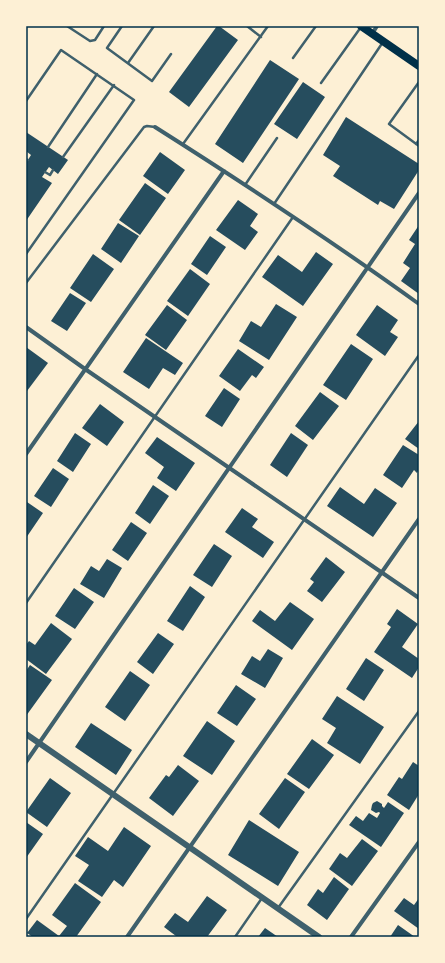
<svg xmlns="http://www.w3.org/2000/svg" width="445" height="963" font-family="'Asap Condensed',sans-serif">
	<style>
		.building { fill: #264d5e }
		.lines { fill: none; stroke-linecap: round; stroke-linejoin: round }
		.service { stroke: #3f606c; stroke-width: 2.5 }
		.minor { stroke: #3f606c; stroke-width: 4 }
		.tertiary { stroke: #3f606c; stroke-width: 6 }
		.primary { stroke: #003049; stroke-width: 8 }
		.neatline { fill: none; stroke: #003049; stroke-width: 1.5 }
	</style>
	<rect width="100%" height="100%" fill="#fdf0d5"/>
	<path class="building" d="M217 26H219L238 40 189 107 169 92Z
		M270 60 299 79 243 163 215 144Z
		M303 82 325 97 297 139 274 124Z
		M346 117 419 164V170L394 209 380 201 378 205 333 176 340 166 323 155Z
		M26 132 68 160 58 174 49 167 42 177 52 183 26 221V163L31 155 26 151Z
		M160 152 185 170 168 194 143 176Z
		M145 183 166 198 140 235 119 220Z
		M238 200 258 214 250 226 258 232 245 250 216 230Z
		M118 223 139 236 121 263 101 249Z
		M419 225V294L401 281 410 268 403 263 415 244 409 240Z
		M210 236 226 247 207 275 191 264Z
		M316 252 333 264 303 306 262 277 278 255 302 272Z
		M93 254 114 269 91 302 70 288Z
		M190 269 210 284 188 316 167 301Z
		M70 293 86 303 67 331 51 321Z
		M276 304 297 317 269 360 239 341 251 321 261 327Z
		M167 305 187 320 166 350 145 335Z
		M377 305 398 320 390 332 398 337 385 356 356 335Z
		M146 338 183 363 175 375 163 368 149 389 123 372Z
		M351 344 373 359 346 400 323 385Z
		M26 347 48 363 27 391 26 390Z
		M238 349 264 367 256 378 252 375 240 391 219 376Z
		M224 388 240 399 222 427 205 416Z
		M320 392 339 406 313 440 295 426Z
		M100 404 124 422 107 446 82 428Z
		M419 421V449L405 439Z
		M75 433 91 444 73 472 57 461Z
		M291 433 308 445 287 477 270 465Z
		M157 437 195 463 176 491 157 478 164 467 145 453Z
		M403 445 419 455V469L417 473 414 470 402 488 383 475Z
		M53 468 69 479 51 507 34 496Z
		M153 485 169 496 150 524 135 513Z
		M340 487 364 504 375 488 397 503 373 537 327 506Z
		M27 502 43 513 26 538V503Z
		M242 508 258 519 252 527 274 542 263 558 225 532Z
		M131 522 147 533 128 561 112 550Z
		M214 544 232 556 212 587 193 575Z
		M326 557 345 572 322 602 307 591 314 582 310 579Z
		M107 559 122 568 104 598 80 584 91 566 99 571Z
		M190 586 205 597 183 631 167 621Z
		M74 588 94 602 75 629 55 616Z
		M290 602 314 619 292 650 252 621 260 610 275 621Z
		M397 609 418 624 402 647 419 659V667L412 678 374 652 391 627 387 624Z
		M51 623 72 639 46 674 26 659V645L29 641 35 645Z
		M158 633 174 644 153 674 137 662Z
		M268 649 283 658 265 688 241 674 252 656 260 661Z
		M366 658 384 670 364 701 346 689Z
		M30 665 52 680 26 716V671Z
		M130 671 150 685 125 721 105 707Z
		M236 685 256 699 237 726 217 713Z
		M337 696 384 727 360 764 327 743 336 728 322 719Z
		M207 721 235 741 212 775 183 756Z
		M91 723 132 750 116 775 75 747Z
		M312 739 334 755 309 789 287 774Z
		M413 762 419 766V794L409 810 387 795 399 777 402 779Z
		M178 765 199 781 173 816 149 798 166 775 169 777Z
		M50 778 71 793 47 827 26 812Z
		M285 778 305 792 279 829 259 814Z
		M377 801 382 804V806L384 808 388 802 404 813 381 847 349 825 356 816 363 821 369 813 377 818 380 813 379 812 376 813 371 810 372 805 373 803Z
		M249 820 299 852 278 886 228 855Z
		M26 822 43 834 26 858Z
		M124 827 151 846 123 887 114 880 102 897 78 881 89 865 75 856 88 837 108 851Z
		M362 839 378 851 352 886 329 869 340 853 347 858Z
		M334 877 349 889 327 920 307 905 318 889 323 893Z
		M75 883 101 902 76 937H33L27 933 37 920 59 936 67 926 52 915Z
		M207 896 227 910 207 937H175L176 936 164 927 175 913 188 922Z
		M404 898 414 905 419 898V929L394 911Z
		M398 925 415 937H390Z
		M265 928 278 937H258Z"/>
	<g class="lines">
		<path class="service" d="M67 26 90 41 95 40 104 26
			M122 26 107 48 152 81 171 54
			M247 26 261 37
			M293 58 316 26
			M128 63 154 26
			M419 82 389 124 419 146
			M321 83 361 27
			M26 101 61 50 134 100 26 254
			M183 144 268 26
			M416 144 419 140
			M48 147 97 74
			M63 157 114 85
			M26 159 28 160
			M45 172 50 175 53 170
			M245 185 277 138
			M274 204 383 42
			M26 283 144 127 147 126 155 127
			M26 603 293 217
			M278 908 419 711
			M26 919 419 355
			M235 937 262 898"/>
		<path class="minor" d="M372 34 377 26
			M155 127C245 184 333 242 419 304
			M26 327 85 369 419 598
			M26 454 224 171
			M26 762 419 193
			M127 937 419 519
			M351 937 419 842"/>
		<path class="tertiary" d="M26 734 319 937"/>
		<path class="primary" d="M361 26 419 66"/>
	</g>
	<rect width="445" height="963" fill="none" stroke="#fdf0d5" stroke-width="54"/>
	<rect x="27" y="27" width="391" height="909" class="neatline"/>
</svg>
